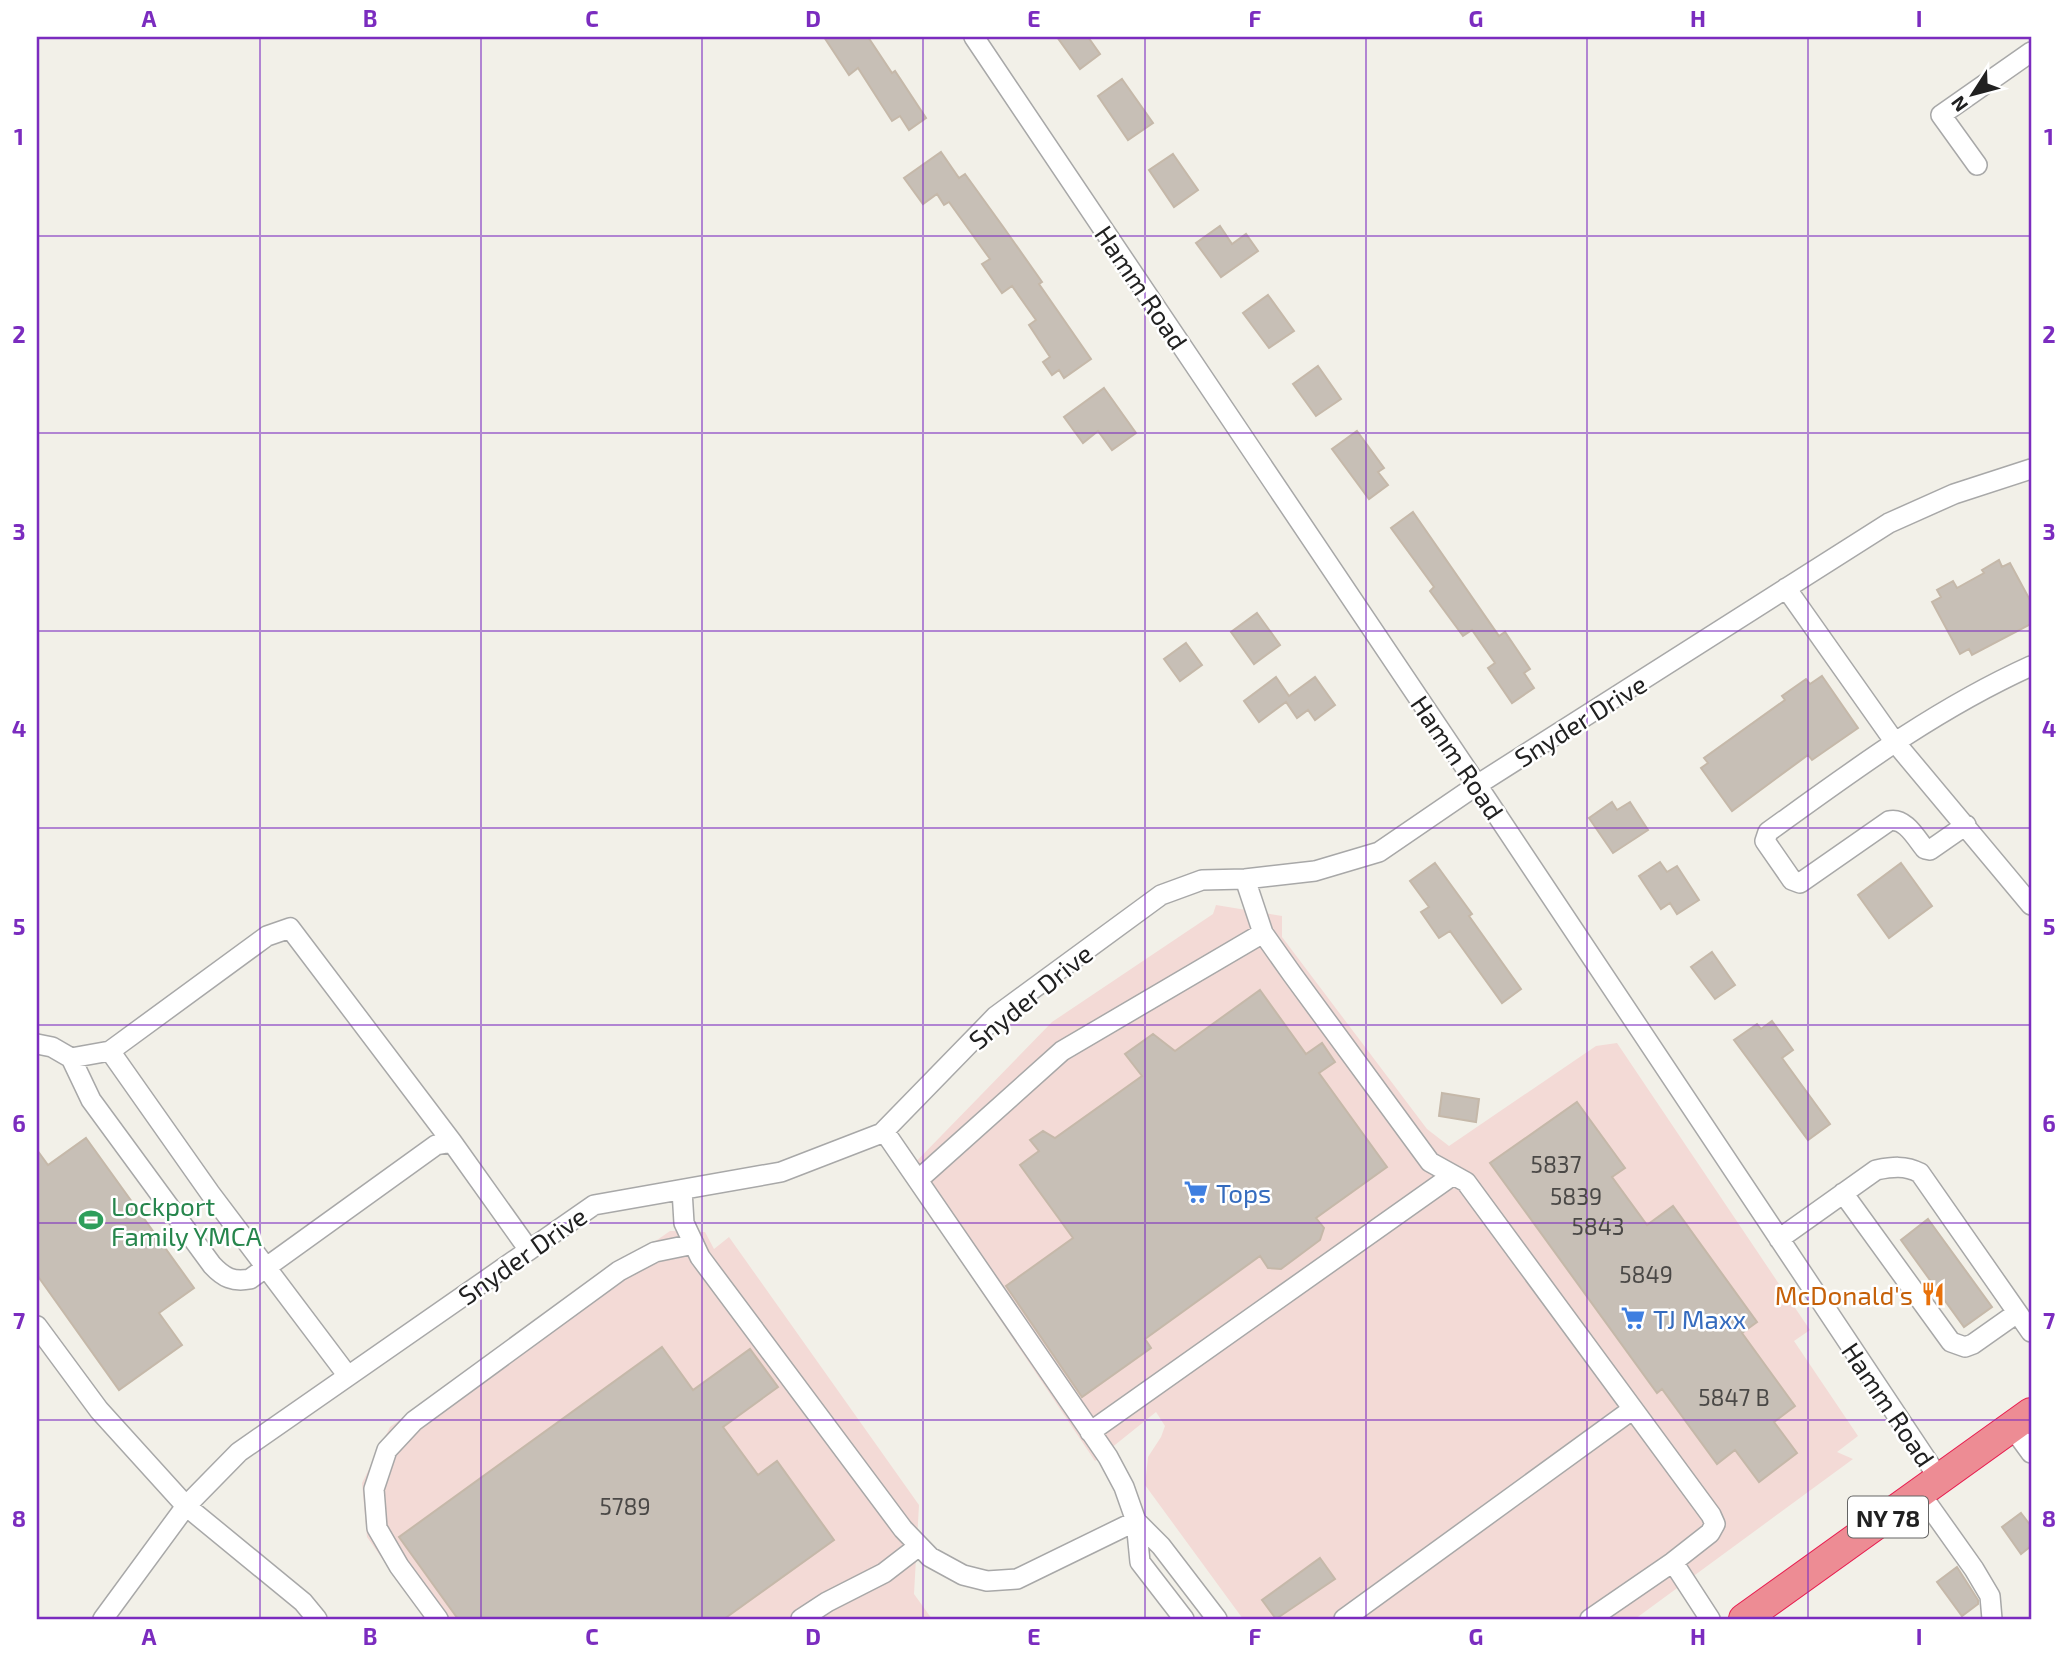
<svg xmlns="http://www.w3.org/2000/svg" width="2068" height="1656" font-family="'Exo 2',sans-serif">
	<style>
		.commercial { fill: #f3dad6 }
		.building { fill: #c7bfb6; stroke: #c5b8a9; stroke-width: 2 }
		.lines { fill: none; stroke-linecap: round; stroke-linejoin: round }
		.minor-casing { stroke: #a8a8a8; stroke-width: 22 }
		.highway-casing { stroke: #e71e50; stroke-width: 32 }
		.minor { stroke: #fff; stroke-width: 19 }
		.highway { stroke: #ed8c94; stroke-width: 30 }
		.grid { fill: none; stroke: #7b2cbf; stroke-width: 2; stroke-opacity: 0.55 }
		.labels { text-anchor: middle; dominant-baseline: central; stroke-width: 5; stroke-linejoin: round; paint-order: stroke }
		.number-label { font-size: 23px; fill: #4a4846 }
		.shield { fill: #fff; stroke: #646464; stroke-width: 2 }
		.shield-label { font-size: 24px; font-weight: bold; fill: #212121 }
		.street-label { font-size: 26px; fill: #212121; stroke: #fff }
		.shop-label { font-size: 26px; fill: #366cbe; stroke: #fff; text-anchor: start }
		.leisure-label { font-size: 26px; fill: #27864d; stroke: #fff; text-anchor: start }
		.food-label { font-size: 26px; fill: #c56008; stroke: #fff; text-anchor: end }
		.neatline { fill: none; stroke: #7b2cbf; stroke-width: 2.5 }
		.grid-label { font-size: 23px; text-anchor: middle; font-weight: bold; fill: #7b2cbf }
	</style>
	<rect width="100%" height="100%" fill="#f2f0e8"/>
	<path class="commercial" d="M1216 905 1282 916V937L1427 1129 1449 1146 1596 1046 1617 1043 1810 1330 1794 1341 1858 1436 1837 1452 1853 1459 1635 1619H1243L1145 1485 1148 1457 1161 1437 1165 1426 1156 1412 1095 1461 903 1175 1052 1022 1213 914Z
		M670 1231 705 1232 714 1249 729 1237 919 1505 914 1594 932 1619H425L367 1537 362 1483 390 1427Z"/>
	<path class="building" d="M824 37H868L892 73 895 71 926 118 909 130 900 116 892 121 858 68 849 75Z
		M1057 37H1088L1100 54 1080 69Z
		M1122 79 1153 123 1128 140 1098 96Z
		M941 152 959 178 965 174 1004 228 1042 282 1039 284 1091 359 1064 378 1059 370 1052 375 1043 362 1050 357 1029 325 1036 320 1012 286 1002 293 982 264 990 259 949 202 944 205 937 194 923 204 904 178Z
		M1173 154 1198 190 1174 207 1149 170Z
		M1220 226 1232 244 1246 234 1258 251 1221 277 1196 243Z
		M1268 295 1294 331 1269 348 1243 313Z
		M1318 366 1341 399 1316 416 1293 384Z
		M1104 388 1136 433 1112 450 1098 431 1083 443 1064 417Z
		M1357 431 1384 468 1378 472 1388 485 1369 499 1332 449Z
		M1413 512 1499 636 1505 632 1530 669 1524 673 1534 688 1512 703 1488 668 1495 663 1472 630 1463 636 1430 591 1434 587 1391 528Z
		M1999 560 2002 567 2010 563 2031 602V624L1972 655 1969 649 1960 654 1932 602 1941 597 1937 590 1953 581 1957 588 1984 573 1982 570Z
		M1257 613 1280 645 1254 664 1231 632Z
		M1186 643 1202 665 1180 681 1164 659Z
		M1822 676 1858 728 1812 760 1808 755 1732 811 1701 768 1708 763 1704 758 1785 700 1782 696 1806 679 1810 684Z
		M1276 677 1289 696 1315 677 1335 705 1315 720 1308 710 1297 718 1286 702 1259 722 1244 701Z
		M1612 802 1617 810 1630 802 1648 830 1613 853 1589 818Z
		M1660 862 1667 872 1677 866 1699 900 1677 914 1670 903 1661 909 1639 876Z
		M1435 863 1472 914 1469 916 1521 989 1502 1003 1450 931 1439 938 1421 912 1429 907 1410 881Z
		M1901 863 1932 906 1889 938 1858 895Z
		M1712 952 1735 985 1715 999 1691 967Z
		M1260 990 1306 1054 1322 1043 1335 1062 1319 1073 1387 1167 1316 1218 1324 1228 1320 1240 1281 1269 1268 1268 1260 1256 1145 1339 1151 1348 1082 1397 1006 1286 1073 1238 1020 1165 1039 1151 1030 1140 1043 1131 1055 1138 1142 1076 1125 1054 1153 1034 1175 1051Z
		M1772 1021 1793 1050 1782 1058 1830 1124 1808 1140 1734 1040 1757 1024 1761 1029Z
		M1442 1093 1479 1099 1476 1122 1439 1116Z
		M1577 1102 1625 1168 1612 1177 1647 1225 1673 1206 1757 1322 1742 1333 1795 1406 1774 1422 1797 1453 1759 1482 1735 1450 1717 1464 1662 1389 1657 1393 1490 1163Z
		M86 1138 194 1288 159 1313 182 1345 119 1390 37 1275V1150L48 1165Z
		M1928 1219 1992 1307 1964 1327 1901 1240Z
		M662 1347 693 1390 750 1349 778 1387 723 1427 758 1475 777 1461 834 1540 724 1619H458L399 1537Z
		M2021 1513 2031 1526V1546L2021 1554 2002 1527Z
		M1320 1558 1335 1579 1276 1619 1262 1600Z
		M1957 1567 1978 1600V1604L1962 1616 1937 1582Z"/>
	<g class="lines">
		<g class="minor-casing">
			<path id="minor" d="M974 37 1477 785 1940 1480
				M1977 165 1941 115 2031 52
				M1786 588 1894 741 2031 905
				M1966 825 1930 850 1925 849C1916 838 1905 817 1889 821L1800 883 1792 880 1765 841 1768 832C1854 770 1934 710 2031 666
				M1245 879 1263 933 1292 974 1430 1162 1466 1182 1711 1515 1715 1524 1710 1533 1673 1562 1710 1619
				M37 1044 52 1047 71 1058 110 1051 210 1193 348 1376
				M110 1051 267 936 290 928 452 1142
				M71 1058 91 1100 212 1265C224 1278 233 1282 250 1279L436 1145 452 1142 529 1250
				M918 1180 1062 1051 1263 933
				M682 1190 684 1223 700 1257 903 1529 930 1557 963 1575 987 1581 1017 1579 1136 1521 1124 1487 1108 1457 884 1131
				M1843 1193 1951 1342 1965 1347 1973 1344 2017 1313
				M1779 1239 1876 1170C1892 1167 1905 1165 1920 1173L2031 1332
				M37 1326 99 1410 186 1506 303 1602 317 1619
				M2012 1427 2031 1453
				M1090 1432 1453 1175
				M1920 1493 1974 1569 1990 1596 1992 1619
				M103 1619 186 1506 239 1452 594 1205 781 1172 882 1133 996 1016 1161 895 1202 880 1245 879 1315 871 1379 852 1477 785 1889 523 1954 494 2031 469
				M438 1619 399 1566 377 1528 374 1489 387 1450 414 1421 619 1271 655 1252 694 1244
				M801 1619 827 1602 884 1573 919 1546
				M1184 1619 1140 1562 1136 1521 1161 1546 1217 1619
				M1344 1619 1633 1409
				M1590 1619 1673 1562"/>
		</g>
		<g class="highway-casing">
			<path id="highway" d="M1744 1619 2031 1413"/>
		</g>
		<use href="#minor" class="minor"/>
		<use href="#highway" class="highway"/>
	</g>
	<path class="grid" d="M260 37V1619M481 37V1619M702 37V1619M923 37V1619M1145 37V1619M1366 37V1619M1587 37V1619M1808 37V1619M37 236H2031M37 433H2031M37 631H2031M37 828H2031M37 1025H2031M37 1223H2031M37 1420H2031"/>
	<defs>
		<g id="supermarket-bare" transform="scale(1.89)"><path d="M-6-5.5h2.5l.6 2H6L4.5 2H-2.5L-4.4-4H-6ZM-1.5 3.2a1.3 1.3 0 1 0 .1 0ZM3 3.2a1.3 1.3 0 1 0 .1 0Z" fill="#3f7fe0" stroke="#fff" stroke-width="2.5" paint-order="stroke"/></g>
		<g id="stadium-bare" transform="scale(1.89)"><path d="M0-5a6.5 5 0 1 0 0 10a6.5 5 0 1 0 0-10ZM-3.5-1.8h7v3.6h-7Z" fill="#2e9e5b" stroke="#fff" stroke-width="2.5" paint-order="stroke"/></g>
		<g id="restaurant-bare" transform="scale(1.89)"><path d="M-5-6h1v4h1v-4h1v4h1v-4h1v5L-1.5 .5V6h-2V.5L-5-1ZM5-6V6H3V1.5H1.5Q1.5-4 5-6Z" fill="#e8710a" stroke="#fff" stroke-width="2.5" paint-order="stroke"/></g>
	</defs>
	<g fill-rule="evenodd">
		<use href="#supermarket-bare" x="1196" y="1192"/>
		<use href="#stadium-bare" x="91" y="1220"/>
		<use href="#restaurant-bare" x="1933" y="1294"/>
		<use href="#supermarket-bare" x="1633" y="1318"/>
	</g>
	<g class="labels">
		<g class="number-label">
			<text x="1556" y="1164">5837</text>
			<text x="1576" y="1196">5839</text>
			<text x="1598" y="1226">5843</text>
			<text x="1646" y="1274">5849</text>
			<text x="1734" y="1397">5847 B</text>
			<text x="625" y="1506">5789</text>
		</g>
		<rect class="shield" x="1848" y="1496.5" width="80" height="41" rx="5"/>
		<g class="shield-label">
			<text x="1888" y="1517">NY 78</text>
		</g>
		<g class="street-label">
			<text transform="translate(1142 287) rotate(56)">Hamm Road</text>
			<text transform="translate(1580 720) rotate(-32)">Snyder Drive</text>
			<text transform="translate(1458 757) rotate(56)">Hamm Road</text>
			<text transform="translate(1030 996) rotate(-39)">Snyder Drive</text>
			<text transform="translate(522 1255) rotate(-35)">Snyder Drive</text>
			<text transform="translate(1889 1404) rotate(56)">Hamm Road</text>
		</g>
		<g class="shop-label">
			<text x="1216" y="1192">Tops</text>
			<text x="1653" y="1318">TJ Maxx</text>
		</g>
		<g class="leisure-label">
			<text x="111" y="1205">Lockport<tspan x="111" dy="30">Family YMCA</tspan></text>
		</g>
		<g class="food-label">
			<text x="1913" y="1294">McDonald's</text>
		</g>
	</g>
	<rect width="2068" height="1656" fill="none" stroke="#ffffff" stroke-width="77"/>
	<g transform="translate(1973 94) rotate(234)" stroke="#ffffff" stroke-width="5" paint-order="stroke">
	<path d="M0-5L12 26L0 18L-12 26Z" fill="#212121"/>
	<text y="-10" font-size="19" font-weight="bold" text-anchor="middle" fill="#212121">N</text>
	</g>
	<rect x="38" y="38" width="1992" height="1580" class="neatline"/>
	<g class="grid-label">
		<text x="149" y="27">A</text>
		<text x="370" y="27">B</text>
		<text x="592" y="27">C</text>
		<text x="813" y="27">D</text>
		<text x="1034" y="27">E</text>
		<text x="1255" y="27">F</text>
		<text x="1476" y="27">G</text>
		<text x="1698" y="27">H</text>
		<text x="1919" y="27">I</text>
		<text x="19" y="145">1</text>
		<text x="2049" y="145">1</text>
		<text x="19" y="343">2</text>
		<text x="2049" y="343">2</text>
		<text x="19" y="540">3</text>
		<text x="2049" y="540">3</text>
		<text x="19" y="737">4</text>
		<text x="2049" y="737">4</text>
		<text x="19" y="935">5</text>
		<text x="2049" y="935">5</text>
		<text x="19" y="1132">6</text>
		<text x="2049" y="1132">6</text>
		<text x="19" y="1329">7</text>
		<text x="2049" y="1329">7</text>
		<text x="19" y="1527">8</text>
		<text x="2049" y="1527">8</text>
		<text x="149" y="1645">A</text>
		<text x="370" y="1645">B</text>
		<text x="592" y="1645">C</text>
		<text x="813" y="1645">D</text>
		<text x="1034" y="1645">E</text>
		<text x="1255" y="1645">F</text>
		<text x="1476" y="1645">G</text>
		<text x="1698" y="1645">H</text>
		<text x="1919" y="1645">I</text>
	</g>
</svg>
